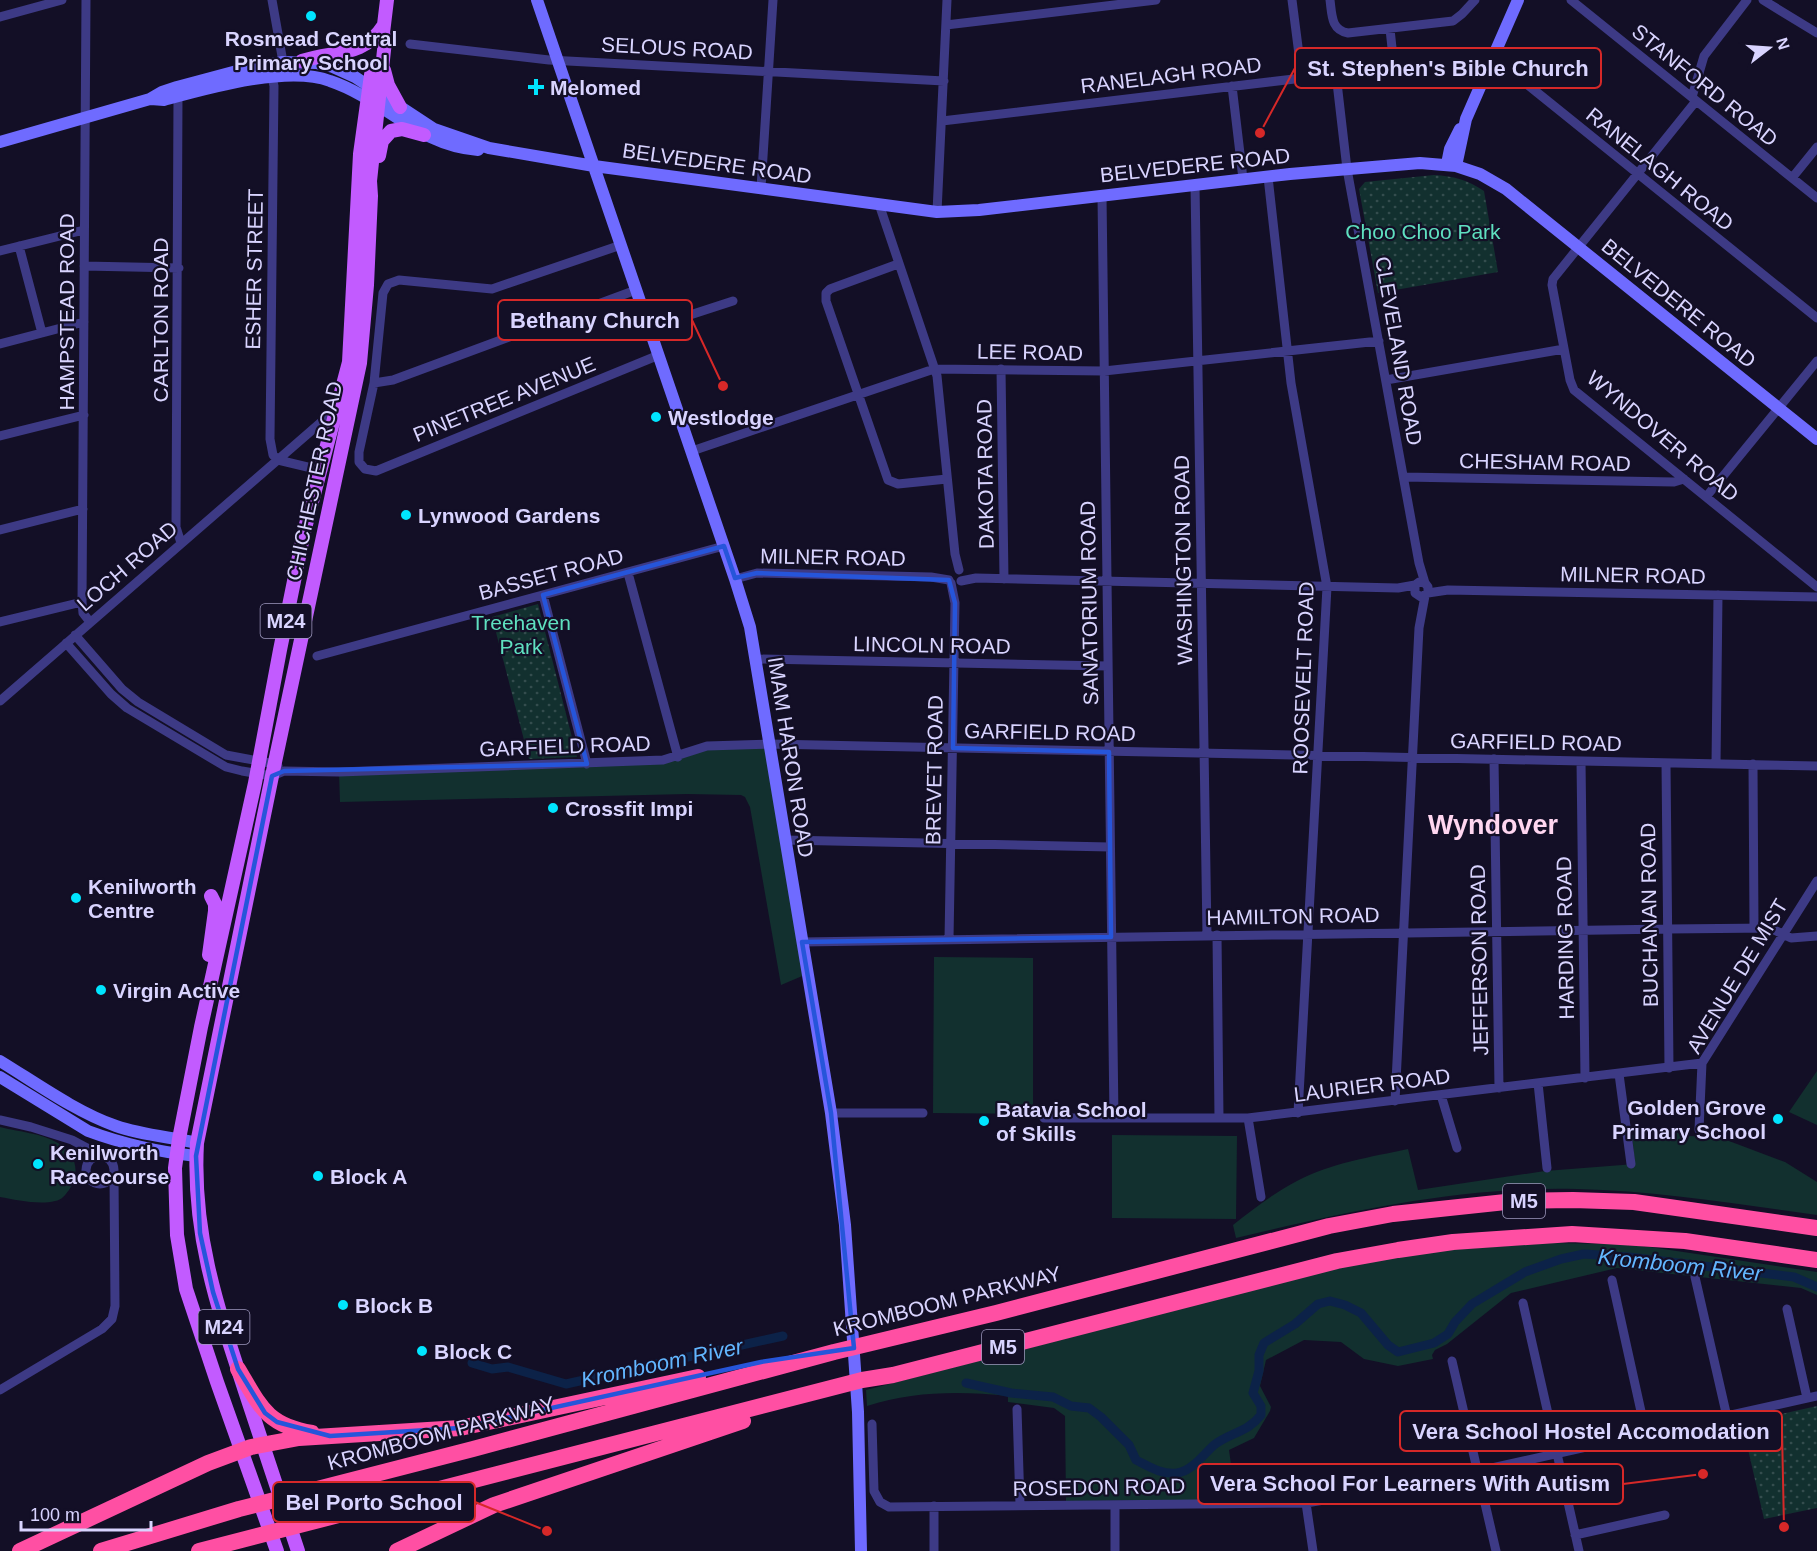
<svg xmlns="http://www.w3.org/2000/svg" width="1817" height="1551" font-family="Helvetica,sans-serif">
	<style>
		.grass { fill: #12302f }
		.park { fill: url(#park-dots) }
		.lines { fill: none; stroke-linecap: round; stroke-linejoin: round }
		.canal { stroke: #0c2248; stroke-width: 9 }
		.street { stroke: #3d3a85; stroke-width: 9 }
		.secondary { stroke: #6f6bff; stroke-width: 12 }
		.primary { stroke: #c25bff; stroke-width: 14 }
		.highway { stroke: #ff4fa3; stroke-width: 16 }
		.marked { fill: none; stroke: #2655da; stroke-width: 4.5; stroke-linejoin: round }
		.poi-dot { fill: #00e5ff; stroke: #130f26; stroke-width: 2 }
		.labels { text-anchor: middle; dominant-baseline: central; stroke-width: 4.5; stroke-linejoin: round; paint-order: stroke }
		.shield { fill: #130f26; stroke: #9e99be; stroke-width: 1.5 }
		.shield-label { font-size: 20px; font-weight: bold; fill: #d9d4ff }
		.poi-label { font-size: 21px; font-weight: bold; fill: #d9d4ff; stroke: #130f26; text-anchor: start }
		.street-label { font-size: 21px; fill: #d9d4ff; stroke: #130f26 }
		.park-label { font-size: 21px; fill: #5fe0c0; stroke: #130f26 }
		.water-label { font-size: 22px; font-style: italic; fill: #62b6ff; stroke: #130f26 }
		.district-label { font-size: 27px; font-weight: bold; fill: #ffd6f0; stroke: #130f26 }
		.leader { fill: none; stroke: #d62828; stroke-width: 2 }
		.callout-dot { fill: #d62828; stroke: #130f26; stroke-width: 2 }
		.callout { fill: #130f26; stroke: #d62828; stroke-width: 2 }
		.callout-label { font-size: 22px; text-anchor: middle; font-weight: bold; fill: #d9d4ff }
	</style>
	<defs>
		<pattern id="park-dots" width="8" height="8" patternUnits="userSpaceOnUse" patternTransform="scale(1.5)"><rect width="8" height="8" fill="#12302f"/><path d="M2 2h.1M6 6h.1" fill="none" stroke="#344d4e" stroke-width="1.8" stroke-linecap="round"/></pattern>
	</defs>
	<rect width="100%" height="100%" fill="#130f26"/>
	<path class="grass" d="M770 744 807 974 781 985 750 807 745 797 741 795 687 794 340 802 339 772 663 760 698 749Z
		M934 957 1033 958V1114L933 1113Z
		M1817 1071V1125L1789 1112Z
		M0 1127C19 1132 41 1133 58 1143 76 1154 81 1172 69 1190 65 1195 62 1200 55 1201 39 1205 16 1200 0 1197Z
		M1668 1130 1689 1136 1714 1137 1729 1141 1785 1162 1817 1182V1215C1737 1204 1658 1191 1577 1189 1461 1186 1349 1211 1236 1238L1233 1225C1253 1209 1274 1193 1297 1181 1331 1163 1371 1157 1408 1149L1418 1190 1545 1171 1635 1164 1632 1135Z
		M1112 1135 1237 1136 1236 1219 1112 1218Z
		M1553 1243 1617 1244 1650 1247 1817 1272V1295L1801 1288 1617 1268 1511 1293 1447 1344 1435 1350 1432 1355 1433 1359 1398 1366 1364 1359 1341 1342 1304 1340 1266 1360 1260 1386 1271 1407 1270 1411 1254 1438 1229 1450 1236 1500 1066 1501 1065 1416 1054 1408 1008 1402V1396C961 1391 913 1391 867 1406L866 1390 1343 1267 1432 1251Z"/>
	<path class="park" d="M1434 175C1453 176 1468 180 1484 191L1498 272 1378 293 1359 189 1365 182Z
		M538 604 577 757 529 759 492 617Z
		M1817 1406V1508L1764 1519 1742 1423Z"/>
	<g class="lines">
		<path class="canal" d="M472 1363 492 1369 508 1367 566 1384 783 1336
			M966 1383 1011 1393 1053 1397 1071 1406 1089 1408 1101 1417 1129 1445 1136 1460C1148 1466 1162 1475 1177 1473 1192 1471 1203 1455 1214 1445 1231 1432 1247 1433 1261 1415V1406L1253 1393 1259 1371V1355L1264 1343 1295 1324 1318 1304 1330 1301 1345 1305 1361 1313 1388 1345 1398 1352 1434 1343 1448 1334 1455 1322 1472 1304 1525 1272 1561 1259 1584 1254 1629 1257 1794 1277 1817 1287"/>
		<path class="street" d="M86 0 82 602 83 613 90 622
			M272 0 283 62
			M1292 0 1302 78
			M1330 0C1332 15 1331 30 1348 33L1453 21 1462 14 1475 0
			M1571 0 1817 198
			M1763 0 1817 33
			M0 17 62 0
			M946 25 1156 0
			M1390 29 1394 67
			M410 44 549 60 944 81
			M1336 74 1347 169 1419 563 1425 583
			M272 77 274 86 270 439 273 455 278 460
			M1232 86 1243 179
			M178 96 176 527 181 543
			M1692 97 1704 56 1747 0
			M1696 101 1553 279 1552 285 1570 380 1574 390 1817 587
			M942 121 1487 56 1508 69 1817 318
			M1268 177 1291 383 1327 587 1298 1113
			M1792 178 1817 147
			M1195 185 1207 935
			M761 188 773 0
			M1102 196 1114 1118
			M879 204 937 376 955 554 959 570
			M937 212 947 0
			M621 245 492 289 399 280 388 284 383 293 374 383 359 452V462L365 469 376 471 659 355
			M19 246 42 333
			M0 251 84 230
			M898 264 830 289 826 293V301L888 480 898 484 947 479
			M84 266 179 268
			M650 328 733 301
			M0 344 84 322
			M1001 369 1004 579
			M1386 380 1564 349
			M374 383 393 380 636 290
			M0 436 84 415
			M692 451 934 369 1104 371 1379 341
			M278 460 320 470
			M1404 477 1674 482 1684 479
			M1706 497 1817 361
			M0 530 83 509
			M628 573 678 757
			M735 579 757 573 931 577 949 580
			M961 581 976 578 1398 588 1415 585
			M1428 593V587L1425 583 1419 582 1415 585V593L1421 597 1428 593 1448 590 1817 597
			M543 595 587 764
			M0 622 82 602
			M75 635 122 689 138 702 226 755 275 764 278 766
			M66 643 111 694 127 708 226 767 242 771 272 776 284 771 339 772 663 760 707 746 770 744 1817 766
			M317 656 724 546
			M756 659 1108 666
			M0 701 334 411
			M1494 759 1499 1088
			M1581 761 1585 1078
			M1666 763 1669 1068
			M1716 764 1718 595
			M1753 764 1754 928
			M785 840 1110 847
			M1217 935 1219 1118
			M949 939 955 603 951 583
			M802 942 1668 929 1770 928 1791 938 1817 936
			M1619 1074 1631 1164
			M1538 1083 1547 1168
			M1441 1095 1457 1148
			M1395 1101 1419 628 1425 596
			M831 1113H923
			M1044 1118H1248L1702 1063
			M1248 1118 1261 1197
			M0 1120 31 1127 72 1140 100 1155
			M1699 1130 1702 1063 1817 881
			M86 1170a14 14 0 1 1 28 0a14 14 0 1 1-28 0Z
			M1695 1277 1727 1417
			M1612 1280 1646 1434
			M1523 1303 1579 1551
			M1787 1309 1807 1398
			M1452 1361 1496 1551
			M0 1390 102 1329 112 1319 115 1306 114 1176
			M1017 1409 1020 1505
			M872 1424 874 1491 880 1502 889 1507 1306 1503 1466 1476 1483 1470 1817 1396
			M1306 1503 1313 1551
			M1115 1505V1551
			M1575 1535 1665 1515
			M934 1551V1506"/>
		<path class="secondary" d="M537 0 735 579 750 627 831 1113 845 1225 858 1412 861 1551
			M151 99 164 100C208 88 288 65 330 81 384 99 418 146 478 150
			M0 142 150 99 162 92 177 87 248 68 283 62 316 63 333 67 355 77 434 129 489 148 594 166 937 212 979 210 1290 174 1420 163 1456 166 1480 174 1506 189 1817 439
			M1447 164 1450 149 1460 129
			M1456 166 1466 119 1518 0
			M0 1061C36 1083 76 1112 116 1126 142 1135 170 1137 197 1143
			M0 1077 88 1131C123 1144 159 1152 196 1156"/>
		<path class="primary" d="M302 61C335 50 363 58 384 25
			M384 70 388 85 400 107
			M379 156 382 141 391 131 402 129 424 135
			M209 955 215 911V904L211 896
			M277 1551 217 1382 186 1289 177 1235 175 1168 179 1139 201 1027 255 783 280 650 304 532 349 362 360 154 371 75
			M298 1551C280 1498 263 1444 245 1391 217 1306 192 1233 197 1143L272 776 360 363 367 285 371 196 370 181 385 41 383 33 387 0"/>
		<path class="highway" d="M238 1369C260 1406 266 1425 312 1433
			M20 1551 208 1463 251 1447 299 1438 460 1428 698 1377
			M101 1551 239 1509 473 1449 834 1352 996 1313 1329 1226 1393 1214 1515 1201 1573 1200 1634 1202 1817 1228
			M199 1551 862 1380 893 1375 1337 1261 1398 1250 1453 1242 1572 1234 1685 1241 1817 1260
			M397 1551 494 1505 743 1421"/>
	</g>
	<path class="marked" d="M724 546 735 578 757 573 949 580 955 603 953 748 1109 752 1111 937 802 942 831 1113 854 1348 761 1362 460 1428 330 1436 277 1422 265 1413 238 1369 213 1292 200 1233 196 1156 272 776 284 771 587 764 543 595Z"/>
	<g class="poi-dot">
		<circle cx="311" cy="16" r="6"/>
		<path d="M533 78h6v6h6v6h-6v6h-6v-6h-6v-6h6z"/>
		<circle cx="656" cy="417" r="6"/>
		<circle cx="406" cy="515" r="6"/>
		<circle cx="553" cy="808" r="6"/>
		<circle cx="76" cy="898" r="6"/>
		<circle cx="101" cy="990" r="6"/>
		<circle cx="1778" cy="1119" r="6"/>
		<circle cx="984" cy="1121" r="6"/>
		<circle cx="38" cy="1164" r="6"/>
		<circle cx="318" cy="1176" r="6"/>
		<circle cx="343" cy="1305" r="6"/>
		<circle cx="422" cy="1351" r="6"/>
	</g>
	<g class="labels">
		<g class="shield">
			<rect x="260.5" y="604" width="51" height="34" rx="4.5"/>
			<rect x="1503" y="1184" width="42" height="34" rx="4.5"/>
			<rect x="198.5" y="1310" width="51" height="34" rx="4.5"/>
			<rect x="982" y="1330" width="42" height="34" rx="4.5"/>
		</g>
		<g class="shield-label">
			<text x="286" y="621">M24</text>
			<text x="1524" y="1201">M5</text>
			<text x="224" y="1327">M24</text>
			<text x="1003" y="1347">M5</text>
		</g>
		<g class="poi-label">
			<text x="311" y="38" text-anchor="middle">Rosmead Central<tspan x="311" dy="24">Primary School</tspan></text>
			<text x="550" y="87">Melomed</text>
			<text x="668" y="417">Westlodge</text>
			<text x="418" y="515">Lynwood Gardens</text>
			<text x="565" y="808">Crossfit Impi</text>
			<text x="88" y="886">Kenilworth<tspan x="88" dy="24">Centre</tspan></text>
			<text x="113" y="990">Virgin Active</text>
			<text x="1766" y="1107" text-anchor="end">Golden Grove<tspan x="1766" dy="24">Primary School</tspan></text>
			<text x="996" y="1109">Batavia School<tspan x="996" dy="24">of Skills</tspan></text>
			<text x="50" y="1152">Kenilworth<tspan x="50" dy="24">Racecourse</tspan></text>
			<text x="330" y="1176">Block A</text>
			<text x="355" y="1305">Block B</text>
			<text x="434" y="1351">Block C</text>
		</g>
		<g class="street-label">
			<text transform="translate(677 48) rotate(3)">SELOUS ROAD</text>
			<text transform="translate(1171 75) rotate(-7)">RANELAGH ROAD</text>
			<text transform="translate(1705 85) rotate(39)">STANFORD ROAD</text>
			<text transform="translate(717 163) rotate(8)">BELVEDERE ROAD</text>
			<text transform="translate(1195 165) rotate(-6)">BELVEDERE ROAD</text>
			<text transform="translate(1660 169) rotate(39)">RANELAGH ROAD</text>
			<text transform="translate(254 269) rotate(-89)">ESHER STREET</text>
			<text transform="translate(1679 303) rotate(39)">BELVEDERE ROAD</text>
			<text transform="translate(66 312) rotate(-90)">HAMPSTEAD ROAD</text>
			<text transform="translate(160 320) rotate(-90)">CARLTON ROAD</text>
			<text transform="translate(1399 351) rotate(80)">CLEVELAND ROAD</text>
			<text transform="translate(1030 352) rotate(1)">LEE ROAD</text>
			<text transform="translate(504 399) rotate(-22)">PINETREE AVENUE</text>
			<text transform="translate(1663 436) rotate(40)">WYNDOVER ROAD</text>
			<text transform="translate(1545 462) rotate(1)">CHESHAM ROAD</text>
			<text transform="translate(985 474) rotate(-91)">DAKOTA ROAD</text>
			<text transform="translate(314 481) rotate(-78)">CHICHESTER ROAD</text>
			<text transform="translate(833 557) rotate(1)">MILNER ROAD</text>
			<text transform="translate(1183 560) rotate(-91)">WASHINGTON ROAD</text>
			<text transform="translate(127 566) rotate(-41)">LOCH ROAD</text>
			<text transform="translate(551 574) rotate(-15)">BASSET ROAD</text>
			<text transform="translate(1633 575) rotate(1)">MILNER ROAD</text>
			<text transform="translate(1089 603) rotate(-91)">SANATORIUM ROAD</text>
			<text transform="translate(932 645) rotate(1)">LINCOLN ROAD</text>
			<text transform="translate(1303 678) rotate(-88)">ROOSEVELT ROAD</text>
			<text transform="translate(1050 732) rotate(1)">GARFIELD ROAD</text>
			<text transform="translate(1536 742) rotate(1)">GARFIELD ROAD</text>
			<text transform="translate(565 746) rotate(-2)">GARFIELD ROAD</text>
			<text transform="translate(791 757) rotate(81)">IMAM HARON ROAD</text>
			<text transform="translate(934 770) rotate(-89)">BREVET ROAD</text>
			<text transform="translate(1649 915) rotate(-91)">BUCHANAN ROAD</text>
			<text transform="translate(1293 916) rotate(-1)">HAMILTON ROAD</text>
			<text transform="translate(1565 938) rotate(-91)">HARDING ROAD</text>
			<text transform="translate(1479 960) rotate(-91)">JEFFERSON ROAD</text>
			<text transform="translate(1737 976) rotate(-59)">AVENUE DE MIST</text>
			<text transform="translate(1372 1085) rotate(-7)">LAURIER ROAD</text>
			<text transform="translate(947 1301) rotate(-14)">KROMBOOM PARKWAY</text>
			<text transform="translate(441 1433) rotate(-15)">KROMBOOM PARKWAY</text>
			<text transform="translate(1099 1487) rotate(-1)">ROSEDON ROAD</text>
		</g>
		<g class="park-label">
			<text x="1423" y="231">Choo Choo Park</text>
			<text x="521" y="622">Treehaven<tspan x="521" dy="24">Park</tspan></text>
		</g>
		<g class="water-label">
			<text transform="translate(1680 1265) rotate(6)">Kromboom River</text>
			<text transform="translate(662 1363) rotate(-12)">Kromboom River</text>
		</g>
		<g class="district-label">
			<text x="1493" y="825">Wyndover</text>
		</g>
	</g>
	<path class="leader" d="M1260 133L1295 68M723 386L692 320M1784 1527L1782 1431M1703 1474L1623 1484M547 1531L475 1502"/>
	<g class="callout-dot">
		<circle cx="1260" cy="133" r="6"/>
		<circle cx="723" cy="386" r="6"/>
		<circle cx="1784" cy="1527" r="6"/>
		<circle cx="1703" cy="1474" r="6"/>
		<circle cx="547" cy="1531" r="6"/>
	</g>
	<g class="callout">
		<rect x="1295" y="48" width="306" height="40" rx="6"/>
		<rect x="498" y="300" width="194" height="40" rx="6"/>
		<rect x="1400" y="1411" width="382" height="40" rx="6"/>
		<rect x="1198" y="1464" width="425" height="40" rx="6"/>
		<rect x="273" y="1482" width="202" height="40" rx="6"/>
	</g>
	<g class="callout-label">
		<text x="1448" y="76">St. Stephen's Bible Church</text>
		<text x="595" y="328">Bethany Church</text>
		<text x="1591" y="1439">Vera School Hostel Accomodation</text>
		<text x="1410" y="1491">Vera School For Learners With Autism</text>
		<text x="374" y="1510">Bel Porto School</text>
	</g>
	<g transform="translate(1769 48) rotate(73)" stroke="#130f26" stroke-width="4.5" paint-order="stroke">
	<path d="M0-4.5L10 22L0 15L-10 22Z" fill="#d9d4ff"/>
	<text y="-9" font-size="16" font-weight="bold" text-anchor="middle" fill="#d9d4ff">N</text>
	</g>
	<path d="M21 1521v9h130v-9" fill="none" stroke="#d9d4ff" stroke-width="3"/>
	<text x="30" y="1521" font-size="18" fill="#d9d4ff" stroke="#130f26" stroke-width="4.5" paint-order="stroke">100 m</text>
</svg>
